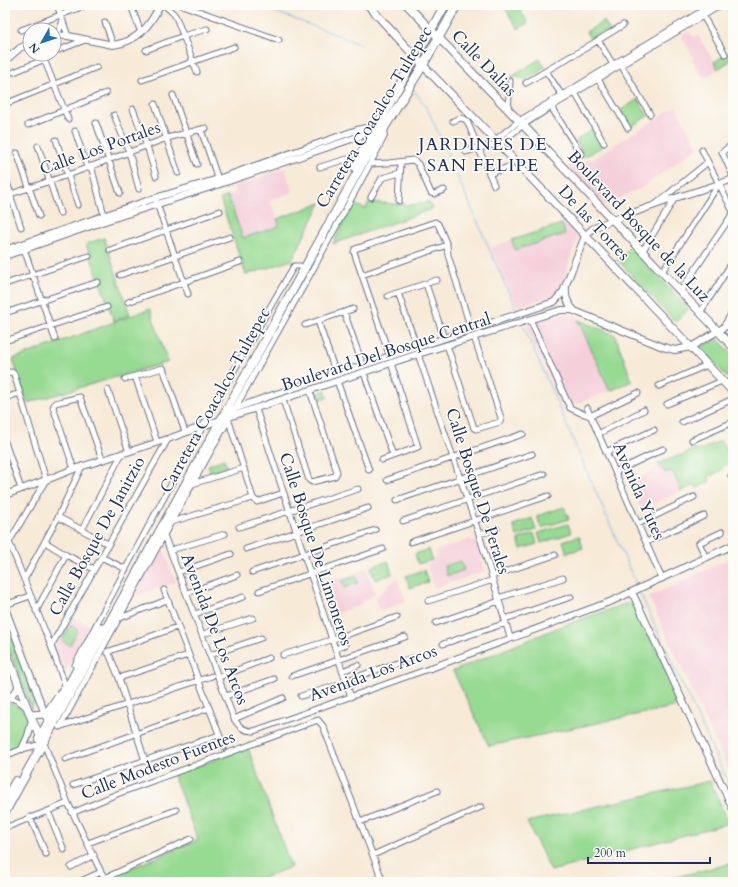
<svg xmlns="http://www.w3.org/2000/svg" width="738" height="887" font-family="Cardo,serif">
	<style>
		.built { fill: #f5cfda }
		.green { fill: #97da92; stroke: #598478 }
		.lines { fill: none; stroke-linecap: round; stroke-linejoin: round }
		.stream { stroke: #72b0e4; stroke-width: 1 }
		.minor-casing { stroke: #687088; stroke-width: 7 }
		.tertiary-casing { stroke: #687088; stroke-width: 8 }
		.secondary-casing { stroke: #687088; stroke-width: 9 }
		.primary-casing { stroke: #687088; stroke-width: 10 }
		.minor { stroke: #fff; stroke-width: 5 }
		.tertiary { stroke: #fff; stroke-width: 6 }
		.secondary { stroke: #fff; stroke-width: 7 }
		.primary { stroke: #fff; stroke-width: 8 }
		.labels { text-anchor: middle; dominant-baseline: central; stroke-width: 3.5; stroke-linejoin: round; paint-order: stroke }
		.street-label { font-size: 17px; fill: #1b2f5e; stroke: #fdfcf7 }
		.neighbourhood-label { font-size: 18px; letter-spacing: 1px; fill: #1b2f5e; stroke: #fdfcf7 }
	</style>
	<rect width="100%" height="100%" fill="#fdfcf7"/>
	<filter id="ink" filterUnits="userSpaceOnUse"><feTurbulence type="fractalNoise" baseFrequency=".025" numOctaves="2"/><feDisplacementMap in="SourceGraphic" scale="8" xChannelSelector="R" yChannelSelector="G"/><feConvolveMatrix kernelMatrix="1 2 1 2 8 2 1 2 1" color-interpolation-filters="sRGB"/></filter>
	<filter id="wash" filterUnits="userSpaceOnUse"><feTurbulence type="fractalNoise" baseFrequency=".012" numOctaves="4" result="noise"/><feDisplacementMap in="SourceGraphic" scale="16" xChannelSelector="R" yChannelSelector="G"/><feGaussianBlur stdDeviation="0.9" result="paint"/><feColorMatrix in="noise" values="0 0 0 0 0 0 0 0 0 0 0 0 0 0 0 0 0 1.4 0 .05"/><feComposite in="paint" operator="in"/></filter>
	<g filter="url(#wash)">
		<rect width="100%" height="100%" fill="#f7ead7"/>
		<path class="built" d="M689 31 691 35 696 37 698 35 718 69 704 78 692 60 694 58 681 36Z
			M676 106 698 147 643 187 605 205 568 167 594 158Z
			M285 168 293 192 270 200 280 226 243 238 228 196 236 193 233 186 262 177V176Z
			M566 221 580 236 572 253 561 287 555 295 517 307 491 247Z
			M561 314H570L571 317 576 315 610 391 564 408 526 325Z
			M733 442V461L725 445Z
			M658 468H661L664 474 672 471 673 472 681 491 646 507H643L642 506 640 507 629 483Z
			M471 539 472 542 476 541 486 571 434 588 427 565 435 558 436 551Z
			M162 545 176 582 135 596Z
			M733 557V780L649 597Z
			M367 568 375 595 362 601 361 605 330 615 320 583 321 581 332 577 334 580Z
			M397 578 406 601 380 611 375 598Z
			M71 616 90 626 65 674 54 648Z"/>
		<path class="green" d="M503 5H517L528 23 518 29Z
			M604 21 610 31 605 35 602 31 596 35 597 38 592 42 586 32Z
			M733 50V59L718 69 714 62Z
			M540 59 546 69 544 67 539 70 540 72 526 80 522 78 511 77Z
			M638 99 648 116 630 127 620 111Z
			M593 129 603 146 590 154 579 158 578 156 583 154 576 140Z
			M228 196 243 238 279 226 277 219 321 203 292 260 246 275 220 199Z
			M369 202 409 205 429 202 432 209 333 244 353 203 365 209Z
			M562 224 565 234 515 250 512 240Z
			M104 238 130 315 114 321 86 244Z
			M630 247 689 309 675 322 617 259Z
			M150 309 168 362 27 403 13 359Z
			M578 320 615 335 632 381 610 391Z
			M717 338 733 355V383L700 348Z
			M326 390 327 397 318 400 315 394Z
			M720 441 724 445 732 462 722 467V470L708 477 710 481 697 488 695 485 681 491 673 472 671 471 665 473 658 464C671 458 683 455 696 449L698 451Z
			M224 459 227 467 210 473 208 465Z
			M564 507 569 519 541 528 537 516Z
			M532 518 536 530 517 536 513 525Z
			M568 524 571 533 541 543 538 533Z
			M534 534 537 544 521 549 518 539Z
			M579 536 583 548 567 553 563 541Z
			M429 549 432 560 418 564 415 554Z
			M388 561 392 574 375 580 371 567Z
			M461 561 464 570 447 576 444 566Z
			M424 570 428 582 410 588 406 576Z
			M356 576 358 583 344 588 342 581Z
			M634 601 682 705 489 746 453 671 562 626Z
			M5 618 35 700 31 709 5 639Z
			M70 625 78 630 70 645 62 641Z
			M9 703C26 708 31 716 26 733 25 738 24 743 19 747 16 750 10 751 5 753V705Z
			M248 748 291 867 258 880 259 882H110L108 878 198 840 173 775Z
			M710 781 729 823 551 871 527 822Z
			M733 863V882H655Z"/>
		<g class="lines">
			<path class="stream" d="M257 5 350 40 360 45
				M413 89 428 110 517 311
				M523 325 637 586
				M639 591 733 793"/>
		</g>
	</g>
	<g filter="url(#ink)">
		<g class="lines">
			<g class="minor-casing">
				<path id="minor" d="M57 5 68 36
					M131 5 141 33
					M164 5 173 13 176 17 197 72
					M182 5 279 40
					M727 5 733 14
					M5 6 7 5
					M703 16 725 54
					M105 22 113 45
					M21 30 87 5
					M54 38 57 35 63 21
					M598 40 614 66
					M59 50 85 40
					M146 50 183 36 207 29
					M42 54 68 119
					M574 55 623 25
					M621 65 650 114
					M546 71 563 97
					M14 72 45 59V58
					M598 79 628 128
					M142 80 234 47
					M526 83 571 56
					M575 93 604 143
					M173 95 197 164
					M10 102 97 67
					M155 104 178 173
					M551 107 581 154
					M133 109 147 146 156 176
					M508 110 510 81
					M114 115 129 152 139 189
					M453 121C458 119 462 116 467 121L494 185
					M96 123 120 193
					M28 125 106 93
					M201 130 218 179
					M75 131 87 167
					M56 140 78 205
					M494 141 519 121 712 5
					M733 144 722 152 733 176
					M38 146 60 213
					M702 150 733 212
					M466 152 478 148 499 144 523 125 551 107 721 5
					M17 153 39 216
					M370 164 389 163 413 160 418 164 431 193 434 194 444 190
					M91 166 104 215
					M320 167 347 159 357 162
					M489 174 508 167
					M5 177 11 194
					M10 194 21 227
					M5 196 68 175 167 138 206 128
					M371 197 382 178 400 173
					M155 198 188 294
					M399 201 401 162
					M656 204 708 162
					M23 246 55 339
					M110 250 220 211
					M642 252 675 198
					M662 272 719 184
					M120 275 230 237
					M362 275 447 245
					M5 284 89 256
					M426 284 444 338
					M680 292 733 213
					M398 293 417 348
					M388 296 437 280
					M128 302 240 262
					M344 312 363 366
					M5 313 98 282
					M700 313 733 261
					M530 319 570 408 581 413 590 416 638 393
					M318 321 336 374
					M305 325 353 309
					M722 329 733 311
					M5 341 107 307
					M447 345 474 428 476 429 500 422 501 418 474 337
					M418 354 479 534 510 637
					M390 357 354 252 355 249 435 222 438 224 447 245 448 255 471 329
					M5 373 12 372 14 374 46 480 9 542
					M364 373 393 456
					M135 376 157 442
					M125 379 163 368 185 432
					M337 381 369 470
					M659 386 707 365
					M108 390 129 452
					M5 398 20 393
					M283 400 309 480 312 482 335 476 337 472 310 391
					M667 404 722 381
					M587 408 662 579
					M256 409 351 697
					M228 418 253 498
					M682 422 733 399
					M598 434 644 410
					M692 440 733 422
					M5 442 21 489
					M606 452 654 430
					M382 460 418 447 391 363
					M74 469 53 407 55 403 80 397 102 459
					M615 472 663 449
					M731 476 733 475
					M387 480 523 434
					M192 484 244 468
					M253 498 257 502 283 493
					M397 500 532 454
					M58 517 108 544
					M403 521 544 474
					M171 522 253 498
					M638 524 694 497
					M239 527 358 489
					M82 530 122 453
					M5 532 51 646 65 685
					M479 534 497 529
					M164 535 234 719C239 727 244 731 254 731L431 668
					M45 542 66 555 94 569
					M411 542 548 496
					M646 542 704 516
					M246 549 368 508
					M171 550 225 534
					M101 557 126 569
					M706 558 699 543 722 532
					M179 572 231 554
					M252 572 375 530
					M492 576 555 555
					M24 580 58 517 82 466
					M164 590 224 747
					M259 591 383 549
					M187 593 237 575
					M498 598 563 578
					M428 601 493 580
					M5 605 30 596
					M36 611 66 555
					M195 614 243 597
					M120 618 167 600
					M505 619 571 597
					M436 623 499 601
					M203 634 253 618
					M443 644 506 623
					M51 646 168 439
					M335 649 345 645
					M108 651 119 678 145 761
					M107 652 177 627
					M210 655 261 638
					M283 655 331 640 397 617
					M75 665C145 531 217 397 294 266H300
					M342 671 358 665
					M292 676 405 637
					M219 677 269 658
					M119 678 188 655
					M345 681 411 658
					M226 696 274 679
					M301 696 346 683
					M8 698C13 694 18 690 18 683
					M5 699C13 696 21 702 27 708
					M45 713 65 685
					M234 719 283 698
					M59 727 212 676
					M60 727 171 522 312 271 370 164 384 137 385 129
					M43 741 68 803 101 872 108 882
					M5 756 22 749 42 744
					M65 759 209 708
					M73 785 219 735
					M48 811 64 850
					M72 813 117 794 318 720 323 726 383 882
					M30 817 46 854
					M360 822 437 791
					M5 826H10L68 803
					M88 843 176 810
					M373 855 481 807
					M71 867 94 855
					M105 878 191 839
					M81 881 101 872"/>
			</g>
			<g class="tertiary-casing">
				<path id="tertiary" d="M54 35 68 36 113 45C137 42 150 26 160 5
					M5 61 20 48 30 43
					M5 250 155 198 218 179 357 130 379 125
					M5 256 105 221 220 184 375 131
					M566 287C565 296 568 305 575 311
					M225 414 234 409 267 397 554 302 563 292 585 236 592 229 607 222 675 198 719 184 733 179
					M5 495 46 480 74 469 168 439 214 422 418 354 561 310H572L663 347 675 350 691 347 733 322
					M632 592 733 809
					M5 608 46 717
					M431 668 612 601 733 545
					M22 749 28 736 32 720"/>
			</g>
			<g class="secondary-casing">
				<path id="secondary" d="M368 5 416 58 499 144 733 392
					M407 5 523 125 733 347
					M5 649 32 720 42 739
					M30 715 45 714 55 709"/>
			</g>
			<g class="primary-casing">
				<path id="primary" d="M354 166 445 5
					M39 739 100 628
					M5 800 16 781
					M5 812 362 164 423 65 457 5"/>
			</g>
			<use href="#minor" class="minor"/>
			<use href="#tertiary" class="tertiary"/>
			<use href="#secondary" class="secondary"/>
			<use href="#primary" class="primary"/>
		</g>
	</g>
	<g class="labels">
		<g class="street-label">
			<text transform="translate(484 63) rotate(46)">Calle Dalias</text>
			<text transform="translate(374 117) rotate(-59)">Carretera Coacalco-Tultepec</text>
			<text transform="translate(100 148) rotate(-20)">Calle Los Portales</text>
			<text transform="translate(594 223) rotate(47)">De las Torres</text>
			<text transform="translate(639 226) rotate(47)">Boulevard Bosque de la Luz</text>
			<text transform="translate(386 352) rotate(-18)">Boulevard Del Bosque Central</text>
			<text transform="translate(215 400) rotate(-61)">Carretera Coacalco-Tultepec</text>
			<text transform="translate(478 491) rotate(72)">Calle Bosque De Perales</text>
			<text transform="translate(639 491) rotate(66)">Avenida Yutes</text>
			<text transform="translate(97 536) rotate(-61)">Calle Bosque De Janitzio</text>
			<text transform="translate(316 549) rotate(72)">Calle Bosque De Limoneros</text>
			<text transform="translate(215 629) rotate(69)">Avenida De Los Arcos</text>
			<text transform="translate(373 673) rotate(-20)">Avenida Los Arcos</text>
			<text transform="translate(158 765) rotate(-21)">Calle Modesto Fuentes</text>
		</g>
		<g class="neighbourhood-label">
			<text x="483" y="144">JARDINES DE<tspan x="483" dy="21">SAN FELIPE</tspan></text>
		</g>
	</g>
	<rect width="738" height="887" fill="none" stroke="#fdfcf7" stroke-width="20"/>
	<g transform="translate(42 42) rotate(231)"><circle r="19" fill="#fdfcf7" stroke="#a3aaba"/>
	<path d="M0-3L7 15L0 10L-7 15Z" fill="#1f6fb2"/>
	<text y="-6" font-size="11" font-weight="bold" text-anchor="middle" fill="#1b2f5e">N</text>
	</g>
	<path d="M588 857v6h122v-6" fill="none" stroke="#1b2f5e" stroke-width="2"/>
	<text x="594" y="857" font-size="12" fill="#1b2f5e" stroke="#fdfcf7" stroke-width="3" paint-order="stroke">200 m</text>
</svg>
